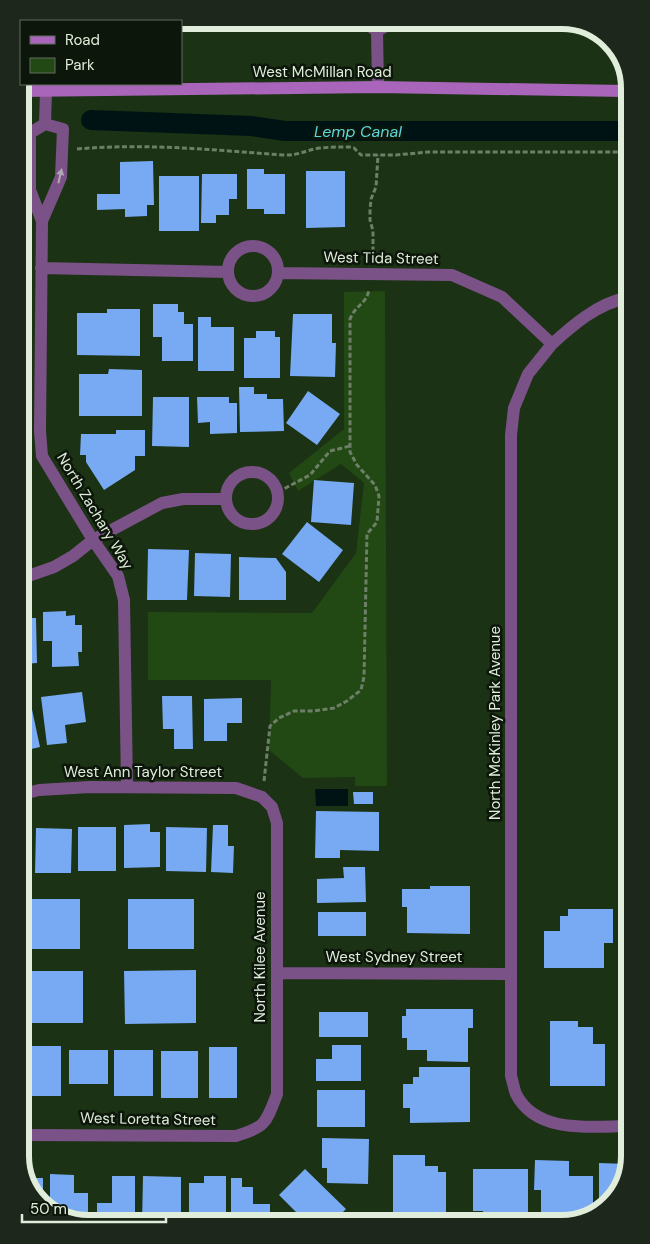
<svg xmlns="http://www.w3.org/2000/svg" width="650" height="1244" font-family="'DM Sans',sans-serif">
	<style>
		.green { fill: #224814 }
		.water { fill: #001314 }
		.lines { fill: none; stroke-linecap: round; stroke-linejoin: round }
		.canal { stroke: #001314; stroke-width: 20 }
		.building { fill: #78a9f3 }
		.path { stroke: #6d8067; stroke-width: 3; stroke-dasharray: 5 2.5; stroke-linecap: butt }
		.minor { stroke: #7b5287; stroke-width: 12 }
		.secondary { stroke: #a865ba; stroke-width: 12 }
		.oneway { fill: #b2a7b5 }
		.labels { text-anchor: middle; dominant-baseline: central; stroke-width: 5; stroke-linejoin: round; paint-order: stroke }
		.street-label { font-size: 15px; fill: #dfedda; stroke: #0d160a }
		.water-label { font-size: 16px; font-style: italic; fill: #5cd6da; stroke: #0d160a }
		.rim { fill: none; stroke: #dfedda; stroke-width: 6 }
	</style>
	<rect width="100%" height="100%" fill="#1b3214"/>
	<path class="green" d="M385 291 387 786H355V777L303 778 269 750 271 680H148V612L312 613 356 553 364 483 341 464 298 491 289 473 344 429V292Z"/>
	<path class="water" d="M315 789H348V806H316Z"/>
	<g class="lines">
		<path class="canal" d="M91 120 251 126 285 131H625"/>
	</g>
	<path class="building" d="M153 161 154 205H147V216L125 217V209L97 210V194H120V162Z
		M247 169H264V174H285V214H264V209H247Z
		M306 171H345V227L306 228Z
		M202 174H237V199H229V215H216V223H201Z
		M159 176H199V231H159Z
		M153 304H178V312H184V324H193V361H162V337H153Z
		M107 309H140V356L77 355V313H107Z
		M293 314H332V343H336L335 377 290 376Z
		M198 317H211V327H234V371H198Z
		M256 331H275V337H280V378H244V338H256Z
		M109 369 142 370V416H79V374H108Z
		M239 387H254V394H267V399H283L284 431 240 432Z
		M308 391 340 414 317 445 286 423Z
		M153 397H189V447L152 446Z
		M197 397H229V403H237V433L210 434V422L198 423Z
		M116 430H145V456H135V470L104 490 86 462V455H80L81 434H116Z
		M314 480 354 483 351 525 311 522Z
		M22 501H28L27 535 22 534Z
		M307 522 343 550 319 582 282 554Z
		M148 549 189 550 187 600H147Z
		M195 553 231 554 230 597 194 596Z
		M239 557 276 558 286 572V600H239Z
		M23 609H30V618H36L37 663 23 664Z
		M66 611V616L75 615V625H82V652H78L79 666 52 667V641H43V612Z
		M82 692 86 722 65 725 67 743 47 745 41 697Z
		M162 696H192L193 749H174V729H163Z
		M242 698V723H227V741H204V699Z
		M30 700 40 747 23 751V702Z
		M353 792H373V804H354Z
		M316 811 379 812V851L340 850V858H315Z
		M150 824V832H160V867L124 868V825Z
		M213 825H228V846H234L233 873 211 872Z
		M78 827H116V871H78Z
		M166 827 207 828 206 872 166 871Z
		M36 828 72 829 71 873H35Z
		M24 845H27V876H24Z
		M343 867H365L366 902 317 903V879L344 878Z
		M430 886H470V934L407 933V907H402V889H430Z
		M24 899H80V949H24Z
		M128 899H194V949H128Z
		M568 909H613V943H604V968H544V931H560V916H568Z
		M318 912H366V936H318Z
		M196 970V1023L125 1024 124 971Z
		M24 971H83V1023H25Z
		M406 1009H473V1028H468V1062L427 1061V1050H407V1038H402V1016H406Z
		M319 1012H368V1037H319Z
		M550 1021H578V1027H593V1044H605V1086H550Z
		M332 1045H361V1081H316V1059H332Z
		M25 1046H61V1096H25Z
		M209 1047H237V1098H209Z
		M69 1050H108V1084H69Z
		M114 1050H153V1096H114Z
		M161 1051H198V1098H161Z
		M419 1067H470V1122L410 1123V1108H403V1084H413V1077H419Z
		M317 1090H365V1127H317Z
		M322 1138 369 1139 368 1184 327 1183V1168H322Z
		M393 1155H425V1166H438V1172H446V1220L393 1221Z
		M535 1160 569 1161V1176H593V1215L588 1219H541V1190H534Z
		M599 1163 628 1164 618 1194 607 1204H599Z
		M305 1169 346 1209 334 1221 306 1222 279 1195Z
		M473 1169H528V1219L483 1220V1211H473Z
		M50 1174 74 1175V1193H88V1224L50 1212Z
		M112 1176H135V1223L97 1224V1203H112Z
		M143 1176 181 1177V1223H142Z
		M204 1176H226V1222L189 1223V1183H204Z
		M25 1178H43V1204L25 1182Z
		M231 1178H242V1187H253V1204H270V1222H231Z"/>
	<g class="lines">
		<path class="path" d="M77 149C146 143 214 150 283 155 298 156 306 150 320 148 330 147 340 147 350 147L354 148 361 155H396L428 152H625
			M373 259V231L370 220V210L371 199 376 187 378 155
			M278 492 310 475 330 451 350 446
			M264 781 270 726 279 718 294 711H314L334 708 347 701 361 690 364 677 367 534 377 522 379 496 375 485 357 465 350 452V319C356 304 366 305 369 290"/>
		<path class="minor" d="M361 20 377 31
			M377 31 378 87
			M377 31 394 22V20
			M45 124 46 91
			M42 221 61 177 63 129 45 124 30 133V190L42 221 40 431 42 456 93 540 118 576 124 600 127 786
			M228 271a25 25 0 1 1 50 0a25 25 0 1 1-50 0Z
			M41 268 228 272
			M278 273 452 275 502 297 552 344C573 325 597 304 626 298
			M552 344 528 374 514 408 511 435V1076C513 1082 514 1089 516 1094 537 1135 592 1126 630 1126
			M226 498a26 26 0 1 1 52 0a26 26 0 1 1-52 0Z
			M22 575H31L54 567 73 556 93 540 162 503 183 499H226
			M23 794 39 790 90 787 236 788 262 797 272 807 277 823V1094C266 1123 266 1127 236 1136L25 1135
			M277 973 511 974"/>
		<path class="secondary" d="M20 91 378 87 625 91"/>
	</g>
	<defs><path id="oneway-solid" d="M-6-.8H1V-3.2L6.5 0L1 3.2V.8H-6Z" transform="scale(1.25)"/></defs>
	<use class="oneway" href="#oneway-solid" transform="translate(60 176) rotate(-77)"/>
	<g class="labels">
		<g class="street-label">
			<text x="322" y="72">West McMillan Road</text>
			<text transform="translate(381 258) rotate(1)">West Tida Street</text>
			<text transform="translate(95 511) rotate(59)">North Zachary Way</text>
			<text transform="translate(495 723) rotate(-90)">North McKinley Park Avenue</text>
			<text x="143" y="772">West Ann Taylor Street</text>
			<text transform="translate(260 957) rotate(-90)">North Kilee Avenue</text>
			<text x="394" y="957">West Sydney Street</text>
			<text transform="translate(148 1119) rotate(1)">West Loretta Street</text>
		</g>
		<g class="water-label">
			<text x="358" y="131">Lemp Canal</text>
		</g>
	</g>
	<path d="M0 0H650V1244H0ZM88 29H562A59 59 0 0 1 621 88V1156A59 59 0 0 1 562 1215H88A59 59 0 0 1 29 1156V88A59 59 0 0 1 88 29Z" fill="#1e271b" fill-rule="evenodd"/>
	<path class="rim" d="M88 29H562A59 59 0 0 1 621 88V1156A59 59 0 0 1 562 1215H88A59 59 0 0 1 29 1156V88A59 59 0 0 1 88 29Z"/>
	<rect x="20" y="20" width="162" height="65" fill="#0d160a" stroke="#616c5d"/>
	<rect x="30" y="36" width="25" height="8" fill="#a865ba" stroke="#616c5d"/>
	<text x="65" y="45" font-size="15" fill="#dfedda">Road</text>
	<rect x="30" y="58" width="25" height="15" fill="#224814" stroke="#616c5d"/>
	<text x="65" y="70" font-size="15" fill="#dfedda">Park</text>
	<path d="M22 1214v8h144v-8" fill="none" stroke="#dfedda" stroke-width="2.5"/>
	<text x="30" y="1214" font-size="15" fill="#dfedda" stroke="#0d160a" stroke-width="4" paint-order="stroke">50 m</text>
</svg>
